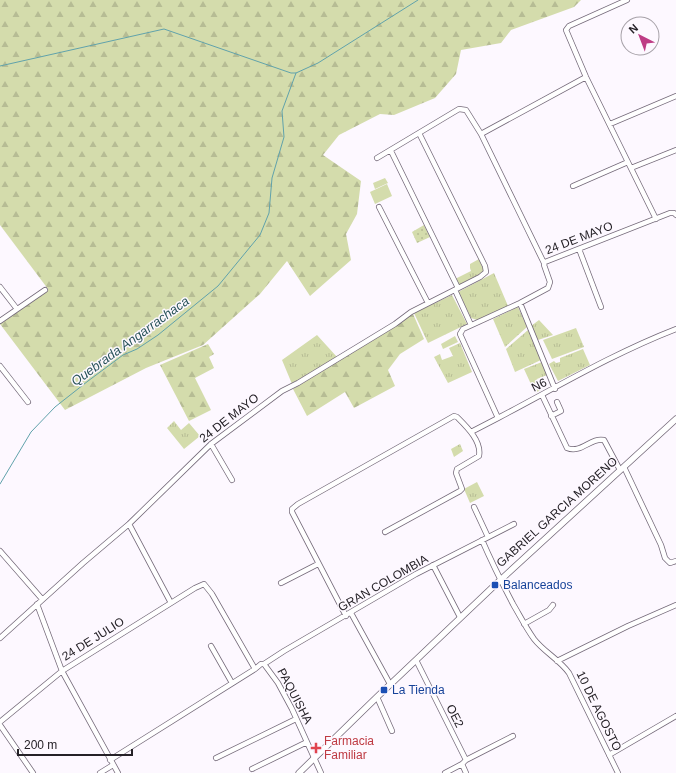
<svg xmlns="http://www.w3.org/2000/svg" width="676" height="773" font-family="Helvetica,sans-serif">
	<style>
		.grass { fill: url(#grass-tufts) }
		.forest { fill: url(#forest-firs) }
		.park { fill: url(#park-dots) }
		.pitch { fill: #d4dcac }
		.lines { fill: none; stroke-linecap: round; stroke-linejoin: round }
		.stream { stroke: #60a2ab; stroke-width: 1 }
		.minor-casing { stroke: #756a7a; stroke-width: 6 }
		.tertiary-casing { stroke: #756a7a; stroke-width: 7 }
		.minor { stroke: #fff; stroke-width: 4.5 }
		.tertiary { stroke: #fff; stroke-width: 5.5 }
		.transit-dot { fill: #1a4fb4; stroke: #fdf8ff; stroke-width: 1.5 }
		.health-dot { fill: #e0444e; stroke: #fdf8ff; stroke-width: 1.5 }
		.labels { text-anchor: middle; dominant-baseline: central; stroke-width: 3; stroke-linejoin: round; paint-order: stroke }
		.street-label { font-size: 12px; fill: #252127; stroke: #fdf8ff }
		.transit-label { font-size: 12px; fill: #164399; stroke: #fdf8ff; text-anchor: start }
		.health-label { font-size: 12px; fill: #be3a42; stroke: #fdf8ff; text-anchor: start }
		.water-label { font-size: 13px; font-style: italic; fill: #29545a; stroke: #fdf8ff }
	</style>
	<defs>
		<pattern id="grass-tufts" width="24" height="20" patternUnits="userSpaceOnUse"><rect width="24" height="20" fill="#d4dcac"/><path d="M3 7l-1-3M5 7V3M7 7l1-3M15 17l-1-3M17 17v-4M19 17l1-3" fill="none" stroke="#b6bc94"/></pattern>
		<pattern id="forest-firs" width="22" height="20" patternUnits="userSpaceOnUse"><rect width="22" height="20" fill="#d4dcac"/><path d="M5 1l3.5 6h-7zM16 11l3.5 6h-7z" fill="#b6bc94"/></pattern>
		<pattern id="park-dots" width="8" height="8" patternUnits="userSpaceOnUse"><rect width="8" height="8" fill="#d4dcac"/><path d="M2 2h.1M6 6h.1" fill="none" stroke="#b6bc94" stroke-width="1.8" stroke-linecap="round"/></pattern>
	</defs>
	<rect width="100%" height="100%" fill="#fdf8ff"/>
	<path class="grass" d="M479 259 484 271 478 276 459 286 455 279 471 271 470 268V264Z
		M494 273 508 306 477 320 471 318 458 292Z
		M452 295 467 324 428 343 414 313Z
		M518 307 527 327 505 347 493 319Z
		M539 320 553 335 538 340 531 326Z
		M576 328 584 347 552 359 543 340Z
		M528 330 541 360 515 372 506 349Z
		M317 335 337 357 292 384 282 360Z
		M455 336 458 342 443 349 441 344Z
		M460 343 472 372 448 383 434 357 440 354 442 360 453 356 449 348Z
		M583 349 590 365 558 381 549 364 554 361 556 363 560 362V358Z
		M542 362 547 375 537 379 541 390 535 393 524 369Z
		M174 421 181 430 189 423 200 436 184 449 167 428Z
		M460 444 463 451 454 457 451 449Z
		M477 482 484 496 470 503 464 489Z"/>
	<path class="forest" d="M0 0H581L574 7 511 30 501 43 461 50 456 74 435 98 394 115 380 114 339 135 323 155 361 181 357 214 346 234 351 260 310 296 287 261 260 294 203 345 146 368 65 410 0 324 48 289 0 225Z
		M413 314 424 339 400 354 388 370 395 386 354 408 345 392 307 416 293 389Z
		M208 344 214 354 209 357 214 368 195 378 211 410 189 421 160 365Z"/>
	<path class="park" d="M424 225 430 237 417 243 412 232Z"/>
	<path class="pitch" d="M385 178 388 183 375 189 373 183Z
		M387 184 392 196 375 204 370 192Z"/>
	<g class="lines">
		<path class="stream" d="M0 66 164 29 291 73H296L318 63 418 0
			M0 484 31 432 55 407 88 381 123 355 137 349 158 335 218 286 260 235 269 213 272 178 284 137 282 111 296 73"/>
		<g class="minor-casing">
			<path id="minor" d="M627 0 569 26 566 30 586 77 656 219
				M610 124 676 96
				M481 134 586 77
				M391 151 458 288
				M377 158 459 109 466 110 481 134 544 263
				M631 168 676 150
				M573 186 628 162
				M379 207 428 303
				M676 215 674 213H670L545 262 544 265 550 282 548 288 520 303 463 329 460 334 498 418C557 387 614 353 676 329
				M579 249 601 307
				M0 287 17 309
				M455 290 471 325
				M520 303 555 389
				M0 321 45 290
				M0 366 28 402
				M542 395 567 448C581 454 591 437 604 440L620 470
				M551 416 561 411 557 402
				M471 432 498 418
				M211 444 232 480
				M624 467 661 545 665 558 670 563 676 561
				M474 507 488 537
				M129 524 171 603
				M482 540C492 563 502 583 513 604 520 616 526 628 534 639 544 652 560 660 569 673L618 773
				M0 551 42 599
				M433 565 460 617
				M281 583 318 564
				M37 604 62 671 118 773
				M351 613 390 684
				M346 616 292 512V509L298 504 447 420 454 416 457 417C466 426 482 441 479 456L457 469 456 473 462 489 460 491 385 532
				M524 624 549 610 553 605
				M0 638 83 563 129 524 211 444 282 391 298 383 395 324 411 312 480 277 486 272 485 266 419 133
				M211 646 232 683
				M416 660 466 760
				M557 661 628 626 676 605
				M264 664 284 651 416 574 514 524
				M377 697 392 731
				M0 722 62 671 195 588 204 584 212 594 255 669 261 664H264L278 683 292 709 321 773
				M0 725 33 773
				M609 755 676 716
				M216 758 296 719
				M110 760 255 669
				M462 764 466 773
				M252 769 307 742
				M100 773 113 765
				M445 773 462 764 466 760 513 736"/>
		</g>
		<g class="tertiary-casing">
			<path id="tertiary" d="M299 773 377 697 495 585 676 419"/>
		</g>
		<use href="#minor" class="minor"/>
		<use href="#tertiary" class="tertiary"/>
	</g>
	<g class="transit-dot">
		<rect x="491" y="581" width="8" height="8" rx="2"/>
		<rect x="380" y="686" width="8" height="8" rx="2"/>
	</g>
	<path class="health-dot" d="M314 742h4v4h4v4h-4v4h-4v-4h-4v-4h4z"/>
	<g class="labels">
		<g class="street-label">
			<text transform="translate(579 238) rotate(-21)">24 DE MAYO</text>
			<text transform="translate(539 385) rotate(-27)">N6</text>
			<text transform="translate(229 418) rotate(-38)">24 DE MAYO</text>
			<text transform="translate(557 512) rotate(-42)">GABRIEL GARCIA MORENO</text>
			<text transform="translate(383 583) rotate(-30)">GRAN COLOMBIA</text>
			<text transform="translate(93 639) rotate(-32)">24 DE JULIO</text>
			<text transform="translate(295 696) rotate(62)">PAQUISHA</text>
			<text transform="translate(599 711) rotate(64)">10 DE AGOSTO</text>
			<text transform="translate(455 716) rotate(63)">OE2</text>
		</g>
		<g class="transit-label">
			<text x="503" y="585">Balanceados</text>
			<text x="392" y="690">La Tienda</text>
		</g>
		<g class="health-label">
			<text x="324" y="741">Farmacia<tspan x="324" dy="14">Familiar</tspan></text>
		</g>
		<g class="water-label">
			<text transform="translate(130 341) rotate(-36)">Quebrada Angarrachaca</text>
		</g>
	</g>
	<g transform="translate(640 36) rotate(318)"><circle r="19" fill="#fdf8ff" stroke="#a7a2a9"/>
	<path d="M0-3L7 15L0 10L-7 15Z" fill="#be3c85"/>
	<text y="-6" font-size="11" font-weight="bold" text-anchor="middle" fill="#252127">N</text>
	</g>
	<path d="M18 749v6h114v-6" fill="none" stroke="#252127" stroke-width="2"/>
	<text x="24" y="749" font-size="12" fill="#252127" stroke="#fdf8ff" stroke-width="3" paint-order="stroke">200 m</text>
</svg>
